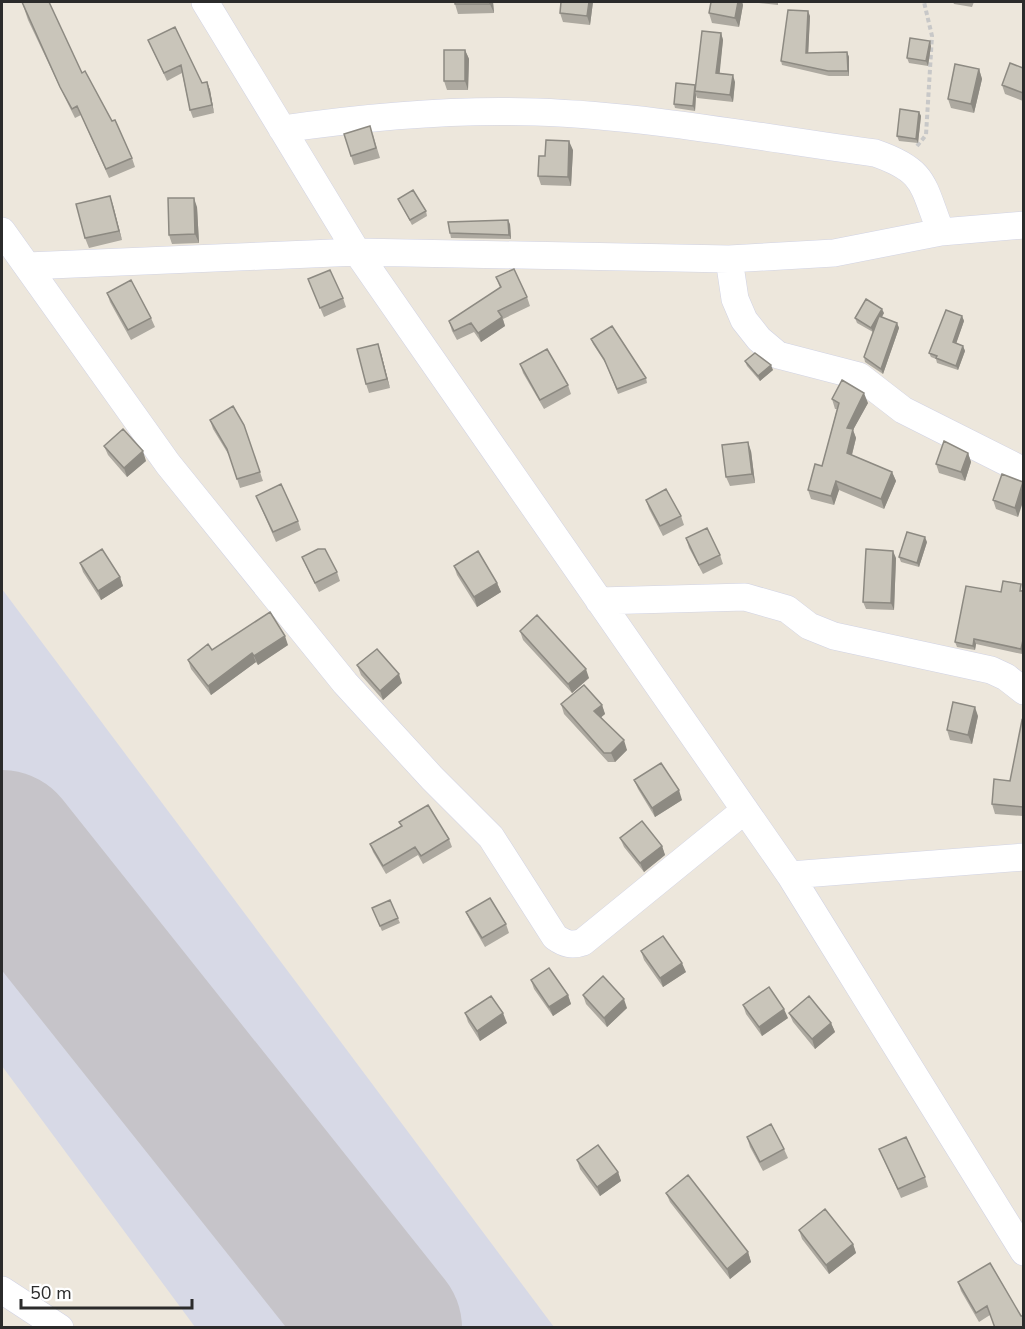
<svg xmlns="http://www.w3.org/2000/svg" width="1025" height="1329" font-family="'Nunito Sans',sans-serif">
	<style>
		.airport { fill: #d7d9e6 }
		.lines { fill: none; stroke-linecap: round; stroke-linejoin: round }
		.runway { stroke: #c6c4c9; stroke-width: 154 }
		.minor-casing { stroke: #d1d3e4; stroke-width: 28 }
		.path { stroke: #c8c8c8; stroke-width: 4; stroke-dasharray: 4.5 3; stroke-linecap: butt }
		.minor { stroke: #fff; stroke-width: 27 }
		.wall { fill: #ada9a0 }
		.shaded-wall { fill: #8d8a82 }
		.building { fill: #c9c5ba; stroke: #8d8a82; stroke-width: 1.5 }
	</style>
	<rect width="100%" height="100%" fill="#ede7dc"/>
	<path class="airport" d="M2 589 554 1327H195L2 1066Z"/>
	<g class="lines">
		<path class="runway" d="M2 847 385 1328"/>
		<g class="minor-casing">
			<path id="minor" d="M205 2 357 252 790 875 1024 1252
				M282 129C365 117 452 109 536 112 650 116 763 138 875 153 927 171 922 185 941 232
				M2 231 168 464 345 683 432 778 491 837 555 937C565 944 572 946 583 942L745 810
				M729 259 735 299 744 320 759 339 778 355 859 376 903 410 1024 471
				M27 266 357 252 729 259 834 253 941 232 1024 225
				M599 601 745 597 787 609 809 626 834 636 991 670 1006 677 1024 691
				M790 875 1024 857
				M2 1290 60 1328"/>
		</g>
		<path class="path" d="M917 146 926 135 932 36 924 2"/>
		<use href="#minor" class="minor"/>
	</g>
	<path class="wall" d="M22 2 82 73 132 158 135 167 109 178 81 115 75 118 64 96 28 20Z
		M455 2H493L494 13 458 14 455 4Z
		M561 2H593L590 25 563 22 560 13Z
		M711 2H742L743 5 739 27 712 23 709 13Z
		M758 2H778V5L759 3Z
		M953 2H974L972 7 954 4Z
		M810 16 808 53 847 52 849 57V76H829L782 65 781 61Z
		M721 33 723 40 719 73 735 82 733 102 697 98 696 95 695 111 675 108 674 104 695 85Z
		M148 40 202 83 207 82 210 90 214 113 193 118 190 110 182 73 167 81Z
		M931 46 928 66 909 63 907 58Z
		M465 50 469 59 468 90H447L444 81Z
		M1023 68V101L1005 94 1002 85Z
		M979 69 982 79 974 113 951 108 948 99Z
		M919 112 921 116 918 143 899 141 897 136Z
		M373 135 380 158 354 165 351 156Z
		M573 150 571 186 541 185 538 176 545 156Z
		M110 196 122 240 89 248 85 238Z
		M398 199 426 211 427 216 412 225Z
		M197 207 199 243 172 244 169 235Z
		M510 224 511 239 451 238 450 233Z
		M496 277 527 297 530 306 503 319 505 326 481 342 474 332 457 340 452 331 449 321 500 288Z
		M308 279 343 298 346 307 324 317Z
		M107 293 151 318 155 327 131 340 110 302Z
		M884 313 882 317 897 323 899 328 883 374 865 362 864 357 873 332 857 323 855 318Z
		M962 316 964 321 956 343 963 346 965 351 958 370 937 363 936 359 931 357 929 353Z
		M591 339 646 378 647 383 618 394 606 364 593 344Z
		M381 353 390 388 369 393 366 384Z
		M745 361 773 370 760 381 747 366Z
		M520 364 568 385 571 394 544 409 523 373Z
		M832 399 868 403 853 430 856 438 852 455 892 472 896 481 884 509 839 490 834 505 811 499 808 490 822 466 837 409H835Z
		M210 420 244 425 263 481 240 488 230 457 213 429Z
		M104 446 146 461 127 477 108 455Z
		M751 451 755 483 730 486 726 477Z
		M968 453 971 462 965 481 939 473 936 464Z
		M1023 482 1018 517 996 509 993 500Z
		M256 496 298 521 301 530 276 542Z
		M646 500 681 516 684 525 663 536 649 509Z
		M686 538 720 555 723 564 703 574 689 548Z
		M927 542 919 567 901 562 899 557Z
		M302 557 337 572 340 581 319 592 306 566Z
		M896 558 894 610 866 609 863 602Z
		M80 563 120 577 123 586 101 600 83 572Z
		M454 566 497 583 501 592 477 607 457 575Z
		M1023 589 1022 591H1023V649L1022 654 976 644 975 650 957 647 955 642Z
		M520 631 589 678 572 693 523 640Z
		M288 645 258 665 256 662 211 695 191 669 188 660 212 650Z
		M357 665 402 683 383 700 361 675Z
		M561 704 602 705 605 714 601 717 627 750 615 762H608L564 714Z
		M978 716 972 744 950 740 947 730Z
		M1023 721V816L995 814 992 804 1010 781Z
		M634 780 682 800 655 817 638 789Z
		M399 822 449 839 452 847 423 864 418 855 386 874 373 852 370 844 401 826Z
		M620 838 662 846 665 855 644 872 624 847Z
		M390 900 400 923 382 931 372 908Z
		M466 912 506 924 509 933 485 947 470 921Z
		M641 951 686 972 663 987 644 960Z
		M531 980 568 995 571 1004 553 1016 534 989Z
		M583 995 627 1008 607 1027 586 1004Z
		M743 1005 788 1018 762 1036 746 1014Z
		M465 1013 507 1023 480 1041 468 1022Z
		M789 1013 831 1023 835 1032 815 1049 793 1022Z
		M747 1137 784 1149 788 1158 763 1171 750 1147Z
		M879 1149 925 1177 928 1187 901 1198Z
		M577 1160 618 1172 621 1181 600 1196 580 1169Z
		M666 1193 748 1252 751 1262 730 1279 670 1202Z
		M799 1230 853 1244 856 1253 829 1274 802 1239Z
		M958 1282 1021 1316 1023 1328 990 1315 979 1322 961 1291Z"/>
	<path class="shaded-wall" d="M490 2H493L494 13 490 4Z
		M589 2H593L590 25 587 16Z
		M738 2H742L743 5 739 27 735 18Z
		M808 11 810 16 808 58 806 53Z
		M721 33 723 40 719 80 716 73Z
		M930 41 931 46 928 66 926 61Z
		M465 50 469 59 468 90 465 81Z
		M847 52 849 57V76L848 71Z
		M979 69 982 79 974 113 971 104Z
		M733 75 735 82 733 102 730 95Z
		M207 82 210 90 214 113 212 105Z
		M695 85V91L696 95 695 111 693 106Z
		M919 112 921 116 918 143 916 139Z
		M569 141 573 150 571 186 568 177Z
		M110 196 113 205 122 240 119 231Z
		M194 198 197 207 199 243 195 234Z
		M508 220 510 224 511 239 509 235Z
		M882 309 884 313 873 332 871 328Z
		M962 316 964 321 955 347 953 342Z
		M502 317 505 326 481 342 478 333Z
		M897 323 899 328 883 374 881 369Z
		M378 344 381 353 390 388 387 379Z
		M963 346 965 351 958 370 956 366Z
		M771 365 773 370 760 381 758 376Z
		M864 393 868 403 853 430 856 438 850 462 847 453V428Z
		M748 442 751 451 755 483 752 474Z
		M143 451 146 461 127 477 124 468Z
		M968 453 971 462 965 481 961 472Z
		M892 472 896 481 884 509 881 499Z
		M836 481 839 490 834 505 831 496Z
		M1023 484V502L1018 517 1015 508Z
		M925 537 927 542 919 567 917 563Z
		M893 551 896 558 894 610 891 603Z
		M120 577 123 586 101 600 98 591Z
		M497 583 501 592 477 607 474 597Z
		M285 636 288 645 258 665 254 656Z
		M974 639 976 644 975 650 973 646Z
		M1023 640V649L1022 654 1021 649Z
		M252 653 256 662 211 695 208 686Z
		M586 669 589 678 572 693 568 684Z
		M399 674 402 683 383 700 380 691Z
		M602 705 605 714 598 720 594 711Z
		M975 707 978 716 972 744 968 735Z
		M624 740 627 750 615 762 611 753Z
		M679 790 682 800 655 817 652 808Z
		M662 846 665 855 644 872 640 863Z
		M682 963 686 972 663 987 660 978Z
		M568 995 571 1004 553 1016 549 1007Z
		M624 999 627 1008 607 1027 604 1018Z
		M784 1009 788 1018 762 1036 759 1027Z
		M503 1013 507 1023 480 1041 477 1031Z
		M831 1023 835 1032 815 1049 812 1039Z
		M618 1172 621 1181 600 1196 597 1187Z
		M853 1244 856 1253 829 1274 826 1265Z
		M748 1252 751 1262 730 1279 727 1269Z"/>
	<path class="building" d="M22 2H49L82 73 85 71 112 121 115 120 132 158 106 169 77 106 72 109 60 87Z
		M455 2H490V4H455Z
		M561 2H589L587 16 560 13Z
		M711 2H738L735 18 709 13Z
		M788 10 808 11 806 53 847 52 848 71H828L781 61Z
		M175 27 202 83 207 82 212 105 190 110 181 65 164 73 148 40Z
		M702 31 721 33 716 73 733 75 730 95 695 91Z
		M910 38 930 41 926 61 907 58Z
		M444 50H465V81H444Z
		M1010 63 1023 68V93L1002 85Z
		M955 64 979 69 971 104 948 99Z
		M676 83 695 85 693 106 674 104Z
		M900 109 919 112 916 139 897 136Z
		M370 126 376 148 351 156 344 134Z
		M546 140 569 141 568 177 538 176 539 156H545Z
		M413 190 426 211 410 220 398 199Z
		M110 196 119 231 85 238 76 204Z
		M168 198H194L195 234 169 235Z
		M508 220 509 235 450 233 448 222Z
		M514 269 527 297 498 311 502 317 478 333 471 323 454 331 449 321 501 287 496 277Z
		M330 270 343 298 320 308 308 279Z
		M131 280 151 318 128 330 107 293Z
		M866 299 882 309 871 328 855 318Z
		M946 310 962 316 953 342 963 346 956 366 936 358 937 356 929 353Z
		M879 316 897 323 881 369 864 357Z
		M612 326 646 378 617 389 604 359 591 339Z
		M378 344 387 379 366 384 357 349Z
		M547 349 568 385 540 400 520 364Z
		M755 353 771 365 758 376 745 361Z
		M842 380 864 393 847 428 853 429 847 453 892 472 881 499 836 481 831 496 808 490 815 464 822 466 839 403 832 399Z
		M233 406 244 425 260 472 237 479 227 449 210 420Z
		M123 429 143 451 124 468 104 446Z
		M944 441 968 453 961 472 936 464Z
		M748 442 752 474 726 477 722 445Z
		M1002 474 1023 482 1015 508 993 500Z
		M281 484 298 521 273 532 256 496Z
		M666 489 681 516 660 526 646 500Z
		M707 528 720 555 699 565 686 538Z
		M907 532 925 537 917 563 899 557Z
		M102 549 120 577 98 591 80 563Z
		M318 549H325L337 572 315 583 302 557Z
		M866 549 893 551 891 603 863 602Z
		M478 551 497 583 474 597 454 566Z
		M1003 581 1021 584 1020 591H1023V640L1021 649 974 639 973 646 955 642 966 586 1001 592Z
		M270 612 285 636 254 656 252 653 208 686 188 660 208 644 212 650Z
		M537 615 586 669 568 684 520 631Z
		M377 649 399 674 380 691 357 665Z
		M584 685 602 705 594 711 624 740 611 753H604L561 704Z
		M953 702 975 707 968 735 947 730Z
		M1022 720 1023 721V807L992 804 994 779 1010 781Z
		M661 763 679 790 652 808 634 780Z
		M428 805 449 839 421 856 415 847 383 866 370 844 402 826 399 822Z
		M642 821 662 846 640 863 620 838Z
		M490 898 506 924 482 938 466 912Z
		M390 900 398 918 380 926 372 908Z
		M663 936 682 963 660 978 641 951Z
		M549 968 568 995 549 1007 531 980Z
		M603 976 624 999 604 1018 583 995Z
		M769 987 784 1009 759 1027 743 1005Z
		M491 996 503 1013 477 1031 465 1013Z
		M809 996 831 1023 812 1039 789 1013Z
		M771 1124 784 1149 760 1162 747 1137Z
		M906 1137 925 1177 898 1189 879 1149Z
		M598 1145 618 1172 597 1187 577 1160Z
		M688 1175 748 1252 727 1269 666 1193Z
		M825 1209 853 1244 826 1265 799 1230Z
		M990 1263 1021 1316H1023V1328H995L987 1306 976 1313 958 1282Z"/>
	<rect width="1025" height="1329" fill="none" stroke="#2b2b2b" stroke-width="6"/>
	<path d="M21 1299v9h171v-9" fill="none" stroke="#2b2b2b" stroke-width="3"/>
	<text x="30" y="1299" font-size="18" fill="#2b2b2b" stroke="#ffffff" stroke-width="4.5" paint-order="stroke">50 m</text>
</svg>
